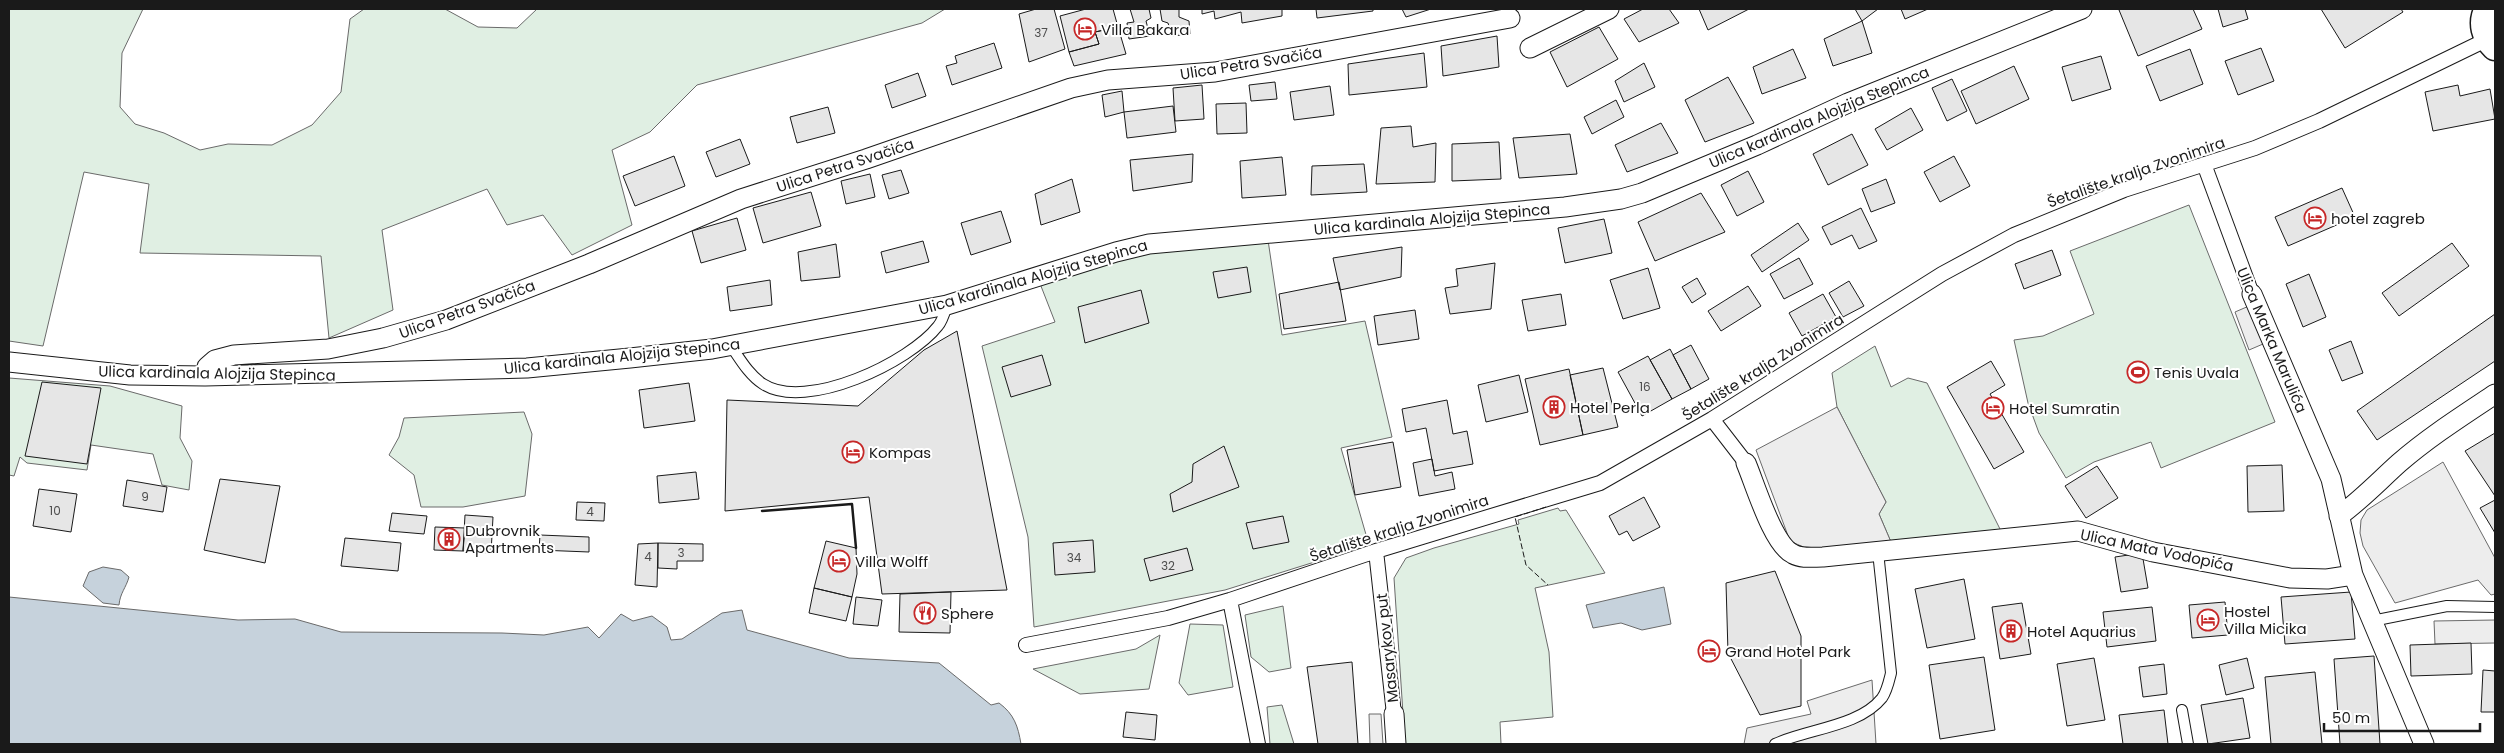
<svg xmlns="http://www.w3.org/2000/svg" width="2504" height="753" font-family="Poppins,sans-serif">
	<style>
		.green { fill: #e0efe3; stroke: #6a6a6a }
		.parking { fill: #ededed; stroke: #6a6a6a }
		.water { fill: #c6d2dc; stroke: #6a6a6a }
		.building { fill: #e6e6e6; stroke: #1a1a1a }
		.lines { fill: none; stroke-linecap: round; stroke-linejoin: round }
		.service-casing { stroke: #1a1a1a; stroke-width: 12 }
		.pedestrian-casing { stroke: #1a1a1a; stroke-width: 16 }
		.minor-casing { stroke: #1a1a1a; stroke-width: 21 }
		.secondary-casing { stroke: #1a1a1a; stroke-width: 29 }
		.service { stroke: #fff; stroke-width: 10 }
		.pedestrian { stroke: #fff; stroke-width: 14 }
		.minor { stroke: #fff; stroke-width: 19 }
		.secondary { stroke: #fff; stroke-width: 26 }
		.fence { stroke: #1a1a1a; stroke-width: 1; stroke-dasharray: 6 2.5; stroke-linecap: butt }
		.wall { stroke: #1a1a1a; stroke-width: 2.5 }
		.labels { text-anchor: middle; dominant-baseline: central; stroke-width: 4; stroke-linejoin: round; paint-order: stroke }
		.number-label { font-size: 12px; fill: #4d4d4d }
		.poi-label { font-size: 15px; fill: #1a1a1a; stroke: #fff; text-anchor: start }
		.street-label { font-size: 15px; fill: #1a1a1a; stroke: #fff }
	</style>
	<rect width="100%" height="100%" fill="#fff"/>
	<path class="green" d="M9 9H143L122 53 120 107 135 124 164 133 200 150 228 144 272 145 312 125 341 92 350 19 364 9H445L478 27 517 28 537 9H945L922 23 697 85 650 132 612 150 632 225 572 255 543 215 507 225 487 189 382 230 393 310 329 338 321 256 140 253 149 184 84 172 43 346 9 341Z
		M2189 205 2275 422 2161 468 2151 442 2094 462 2066 478 2039 433 2028 403 2014 340 2043 336 2094 314 2070 251Z
		M1268 240 1282 335 1365 321 1392 437 1341 448 1369 545 1225 590 1034 627 1028 537 982 346 1055 322 1039 281 1151 251Z
		M1875 346 1891 387 1908 378 1927 383 2001 531 1891 542 1879 514 1886 502 1837 407 1832 373Z
		M9 378 110 386 182 406 180 438 192 461 189 490 162 485 153 454 91 445 87 470 27 463 20 457 14 476 9 475Z
		M524 412 532 434 525 496 463 507H421L414 475 389 455 399 437 404 418Z
		M1558 508 1560 511 1566 510 1605 573 1535 588 1549 652 1553 717 1500 722 1501 744H1405L1394 578 1406 558 1434 548 1519 524 1518 520Z
		M1283 606 1291 668 1269 672 1251 657 1245 615Z
		M1190 624 1223 625 1233 687 1188 695 1179 683Z
		M1160 635 1149 689 1080 694 1033 669 1136 649Z
		M1282 705 1294 744H1270L1267 707Z"/>
	<path class="parking" d="M2249 306 2263 344 2249 350 2235 312Z
		M1837 407 1886 502 1879 514 1891 542 1812 551 1790 541 1756 450Z
		M2443 462 2495 558V594L2491 595 2478 580 2395 603 2363 546 2360 533 2361 520 2367 510Z
		M2495 620V643L2435 644 2434 621Z
		M1872 680 1876 744H1744L1747 728 1811 714 1807 701Z
		M1369 714H1381L1383 744H1370Z"/>
	<path class="water" d="M103 567 121 570 129 577C126 588 120 593 119 605L103 603 83 586 89 572Z
		M1664 587 1671 624 1642 630 1621 623 1593 628 1586 605Z
		M9 597 238 620 295 619 341 632 502 633 544 635 588 627 599 638 621 614 633 621 652 616 667 627 671 640 682 639 722 613 742 610 747 630 849 658 939 663 991 705 999 703C1014 714 1018 726 1021 744H9Z"/>
	<path class="building" d="M1036 9H1054L1065 49 1029 62 1019 14Z
		M1086 9H1113L1118 27 1095 32 1099 44 1069 52 1060 16Z
		M1130 9H1149L1151 18 1146 21 1150 36 1129 39 1127 23 1134 22Z
		M1160 9H1179V17L1189 21 1190 34 1172 36 1168 23 1162 21Z
		M1202 9H1282V16L1242 23 1241 12 1215 19 1214 11 1202 14Z
		M1316 9H1373V11L1317 18Z
		M1402 9H1431L1406 17Z
		M1643 9H1669L1679 23 1639 42 1624 19Z
		M1699 9H1749L1708 30Z
		M1855 9H1878L1862 21Z
		M1901 9H1928L1905 19Z
		M2122 9H2193L2202 29 2138 56 2119 10Z
		M2218 9H2245L2248 19 2223 27Z
		M2321 9H2401L2403 12 2345 48Z
		M1862 21 1872 53 1833 66 1824 39Z
		M1118 27 1126 54 1074 66 1069 52 1099 44 1095 32Z
		M1599 27 1618 59 1567 87 1550 52Z
		M1497 36 1499 67 1443 76 1441 46Z
		M994 43 1002 68 952 85 946 66 957 63 955 56Z
		M2261 48 2274 81 2238 95 2225 61Z
		M1793 49 1806 78 1762 94 1753 67Z
		M2190 49 2203 84 2160 101 2146 66Z
		M1424 53 1427 87 1349 95 1348 64Z
		M2101 56 2111 89 2072 101 2062 67Z
		M1644 63 1655 87 1624 102 1615 81Z
		M2014 66 2029 99 1976 124 1961 91Z
		M918 73 926 96 892 108 885 85Z
		M1728 77 1754 123 1705 142 1685 100Z
		M1952 79 1967 111 1947 121 1932 88Z
		M1275 82 1277 99 1251 101 1249 85Z
		M1202 85 1204 119 1175 121 1173 88Z
		M2458 85 2460 96 2490 89 2495 119 2433 131 2425 92Z
		M1330 86 1334 115 1294 120 1290 92Z
		M1122 91 1124 112 1105 117 1102 95Z
		M1616 100 1624 117 1592 134 1584 117Z
		M1246 103 1247 133 1217 134 1216 104Z
		M1173 106 1176 132 1127 138 1124 112Z
		M828 107 835 133 797 143 790 117Z
		M1911 108 1923 130 1887 150 1875 129Z
		M1661 123 1678 153 1627 172 1615 145Z
		M1411 126 1413 147 1436 143 1435 182 1376 184 1381 128Z
		M1570 134 1577 174 1519 178 1513 138Z
		M1852 134 1868 165 1828 185 1813 154Z
		M740 139 750 164 716 177 706 152Z
		M1499 142 1501 179 1452 181V144Z
		M1193 154 1192 182 1133 191 1130 160Z
		M674 156 685 186 635 206 623 176Z
		M1954 156 1970 186 1940 202 1924 172Z
		M1282 157 1286 195 1242 198 1240 161Z
		M1364 164 1367 192 1311 195 1312 166Z
		M901 170 909 193 889 199 882 175Z
		M1748 171 1764 202 1737 216 1721 185Z
		M870 174 875 197 846 204 841 181Z
		M1072 179 1080 212 1041 225 1035 194Z
		M1886 179 1895 203 1871 212 1862 189Z
		M2342 188 2355 217 2288 246 2275 217Z
		M811 192 821 226 763 243 753 208Z
		M1701 193 1725 232 1655 261 1638 222Z
		M1861 208 1877 241 1859 249 1852 235 1831 245 1822 227Z
		M1001 211 1011 242 971 255 961 223Z
		M737 218 746 250 701 263 692 231Z
		M1604 219 1612 253 1565 263 1558 228Z
		M1798 223 1809 240 1762 272 1751 255Z
		M923 241 929 262 886 273 881 252Z
		M2452 243 2469 266 2399 316 2382 293Z
		M836 244 840 277 801 281 798 252Z
		M1402 247 1401 277 1340 290 1333 258Z
		M2052 250 2061 275 2024 289 2015 264Z
		M1799 258 1813 284 1784 299 1770 274Z
		M1495 263 1491 309 1450 314 1445 288 1458 286 1456 269Z
		M1247 267 1251 292 1218 298 1213 272Z
		M1648 268 1660 308 1623 319 1610 280Z
		M2309 274 2326 317 2303 327 2286 284Z
		M1697 278 1706 294 1692 303 1682 287Z
		M770 280 772 305 730 311 727 287Z
		M1849 281 1864 306 1843 317 1829 293Z
		M1339 282 1346 321 1284 329 1279 294Z
		M1748 286 1761 306 1721 331 1708 311Z
		M1141 290 1149 323 1085 343 1078 307Z
		M1561 294 1566 325 1528 331 1522 300Z
		M1823 294 1836 317 1802 336 1789 313Z
		M1415 310 1419 339 1378 345 1374 316Z
		M2495 314V361L2377 440 2357 411Z
		M957 331 1007 590 882 594 869 497 725 511 727 400 858 406 924 350Z
		M2351 341 2363 373 2342 381 2329 350Z
		M1691 345 1709 379 1691 389 1673 355Z
		M1670 349 1691 389 1672 399 1650 360Z
		M1042 355 1051 385 1011 397 1002 367Z
		M1648 356 1672 399 1642 416 1618 372Z
		M1991 361 2005 385 1990 394 2024 452 1994 469 1947 387Z
		M1603 368 1618 427 1583 435 1570 375Z
		M1569 369 1583 435 1540 445 1525 379Z
		M1519 375 1528 412 1486 422 1478 385Z
		M42 382 101 388 87 464 25 456Z
		M689 383 695 421 644 428 639 390Z
		M1447 400 1453 434 1467 431 1473 464 1434 471 1426 428 1406 432 1402 409Z
		M2495 433V496L2465 451Z
		M1393 442 1401 487 1355 495 1347 450Z
		M1224 446 1239 487 1173 512 1170 494 1192 482 1193 464Z
		M1432 459 1435 476 1452 472 1455 489 1419 496 1413 463Z
		M2282 465 2284 511 2248 512 2247 466Z
		M2097 466 2118 498 2086 518 2065 486Z
		M696 472 699 499 659 503 657 476Z
		M220 479 280 486 265 563 204 550Z
		M127 480 167 487 163 512 123 506Z
		M39 489 77 494 71 532 33 526Z
		M1644 497 1660 527 1633 541 1627 531 1619 535 1609 516Z
		M2495 500V533L2480 508Z
		M577 502 605 503 604 521 576 520Z
		M392 513 427 516 424 534 389 531Z
		M465 515 493 517 491 553 463 551Z
		M1283 516 1289 542 1253 549 1246 523Z
		M435 527 465 528 463 551 434 550Z
		M540 535 589 537V552L539 550Z
		M345 538 401 543 398 571 341 566Z
		M1093 540 1095 572 1055 575 1053 543Z
		M826 541 856 548 857 574 852 597 814 588Z
		M658 543 657 587 635 585 638 544Z
		M658 543 703 544V561H677V569L658 568Z
		M1187 548 1193 570 1150 581 1144 559Z
		M2142 553 2148 588 2121 592 2115 557Z
		M1775 571 1801 636V706L1760 715 1728 653 1726 583Z
		M1964 579 1975 639 1927 648 1915 589Z
		M814 588 852 597 846 621 809 613Z
		M951 592 950 633 899 632 900 594Z
		M2351 592 2355 639 2285 644 2281 597Z
		M856 597 882 600 878 626 853 624Z
		M2225 602 2228 635 2192 638 2189 605Z
		M2022 603 2031 654 2000 659 1992 607Z
		M2152 607 2156 641 2107 647 2103 612Z
		M2471 643 2472 674 2411 676 2410 645Z
		M2374 656 2380 744H2340L2334 659Z
		M1984 657 1995 730 1940 739 1929 665Z
		M2094 658 2105 720 2067 726 2057 664Z
		M2247 658 2254 688 2226 695 2219 665Z
		M1352 662 1358 744H1318L1307 667Z
		M2164 664 2167 694 2143 697 2139 667Z
		M2483 670 2495 671V712H2481Z
		M2315 672 2322 744H2271L2265 677Z
		M2243 698 2250 738 2208 744 2201 705Z
		M2164 710 2168 744H2123L2119 715Z
		M1126 712 1157 715 1155 740 1123 737Z"/>
	<g class="lines">
		<g class="service-casing">
			<path id="service" d="M731 346C740 359 749 375 763 384 806 412 910 362 938 326 943 320 945 311 947 305
				M2372 621 2447 606 2495 607
				M2182 710 2188 744
				M1775 744C1806 729 1859 727 1882 698 1887 691 1889 681 1891 673L1878 552"/>
		</g>
		<g class="pedestrian-casing">
			<path id="pedestrian" d="M2204 164 2252 294
				M1712 419 1746 463
				M1376 551 1394 714
				M1230 600 1258 744
				M1026 645 1168 618 1230 600 1376 551 1600 483 1712 419 1942 274 2014 235 2124 190 2255 148 2319 121 2488 39"/>
		</g>
		<g class="minor-casing">
			<path id="minor" d="M1530 48 1609 9
				M2252 294 2331 479 2353 575 2424 744
				M9 362 130 375 205 376 527 368 630 358 712 349 947 305 1116 252 1149 244 1565 207 1621 199 1642 193 1757 145 1848 103 2082 9
				M205 376 207 367 215 360 234 355 328 349 383 338 446 320 589 264 741 199 866 159 1071 88 1108 80 1215 72 1510 18
				M1746 463C1755 484 1773 545 1793 554 1802 559 1813 557 1823 557L2078 531 2153 552 2290 578 2327 579 2353 575
				M2339 516C2361 500 2379 481 2399 463 2429 437 2462 416 2495 394
				M1394 714 1396 744"/>
		</g>
		<g class="secondary-casing">
			<path id="secondary" d="M2488 9C2480 23 2485 37 2495 47"/>
		</g>
		<use href="#service" class="service"/>
		<use href="#pedestrian" class="pedestrian"/>
		<use href="#minor" class="minor"/>
		<use href="#secondary" class="secondary"/>
		<path class="fence" d="M1546 507 1515 517 1526 565 1548 585"/>
		<path class="wall" d="M762 511 852 504 856 548"/>
	</g>
	<defs>
		<g id="hotel-ring" transform="scale(1.125)"><circle r="9.5" fill="#fff" stroke="#c62828" stroke-width="1.5"/><path d="M-6-4.5h1.5V1H6V5H4.5V3h-9V5H-6ZM-4 0a1.8 1.8 0 1 1 3.6 0ZM.5 0V-2.5h3Q6-2.5 6 0Z" fill="#c62828"/></g>
		<g id="stadium-ring" transform="scale(1.125)"><circle r="9.5" fill="#fff" stroke="#c62828" stroke-width="1.5"/><path d="M0-5a6.5 5 0 1 0 0 10a6.5 5 0 1 0 0-10ZM-3.5-1.8h7v3.6h-7Z" fill="#c62828"/></g>
		<g id="building-ring" transform="scale(1.125)"><circle r="9.5" fill="#fff" stroke="#c62828" stroke-width="1.5"/><path d="M-4-6H4V6H1V3H-1V6H-4ZM-2.5-4.3h1.7v1.8h-1.7ZM.8-4.3h1.7v1.8H.8ZM-2.5-1h1.7V.8h-1.7ZM.8-1h1.7V.8H.8Z" fill="#c62828"/></g>
		<g id="restaurant-ring" transform="scale(1.125)"><circle r="9.5" fill="#fff" stroke="#c62828" stroke-width="1.5"/><path d="M-5-6h1v4h1v-4h1v4h1v-4h1v5L-1.5 .5V6h-2V.5L-5-1ZM5-6V6H3V1.5H1.5Q1.5-4 5-6Z" fill="#c62828"/></g>
	</defs>
	<g fill-rule="evenodd">
		<use href="#hotel-ring" x="1085" y="29"/>
		<use href="#hotel-ring" x="2315" y="218"/>
		<use href="#stadium-ring" x="2138" y="372"/>
		<use href="#building-ring" x="1554" y="407"/>
		<use href="#hotel-ring" x="1993" y="408"/>
		<use href="#hotel-ring" x="853" y="452"/>
		<use href="#building-ring" x="449" y="539"/>
		<use href="#hotel-ring" x="839" y="561"/>
		<use href="#restaurant-ring" x="925" y="613"/>
		<use href="#hotel-ring" x="2208" y="620"/>
		<use href="#building-ring" x="2011" y="631"/>
		<use href="#hotel-ring" x="1709" y="651"/>
	</g>
	<g class="labels">
		<g class="number-label">
			<text x="1041" y="32">37</text>
			<text x="1645" y="386">16</text>
			<text x="145" y="496">9</text>
			<text x="55" y="510">10</text>
			<text x="590" y="511">4</text>
			<text x="681" y="552">3</text>
			<text x="648" y="556">4</text>
			<text x="1074" y="557">34</text>
			<text x="1168" y="565">32</text>
		</g>
		<g class="poi-label">
			<text x="1101" y="29">Villa Bakara</text>
			<text x="2331" y="218">hotel zagreb</text>
			<text x="2154" y="372">Tenis Uvala</text>
			<text x="1570" y="407">Hotel Perla</text>
			<text x="2009" y="408">Hotel Sumratin</text>
			<text x="869" y="452">Kompas</text>
			<text x="465" y="530">Dubrovnik<tspan x="465" dy="17">Apartments</tspan></text>
			<text x="855" y="561">Villa Wolff</text>
			<text x="2224" y="611">Hostel<tspan x="2224" dy="17">Villa Micika</tspan></text>
			<text x="941" y="613">Sphere</text>
			<text x="2027" y="631">Hotel Aquarius</text>
			<text x="1725" y="651">Grand Hotel Park</text>
		</g>
		<g class="street-label">
			<text transform="translate(1251 63) rotate(-9)">Ulica Petra Svačića</text>
			<text transform="translate(1819 117) rotate(-23)">Ulica kardinala Alojzija Stepinca</text>
			<text transform="translate(845 165) rotate(-18)">Ulica Petra Svačića</text>
			<text transform="translate(2136 172) rotate(-19)">Šetalište kralja Zvonimira</text>
			<text transform="translate(1432 219) rotate(-5)">Ulica kardinala Alojzija Stepinca</text>
			<text transform="translate(1033 277) rotate(-16)">Ulica kardinala Alojzija Stepinca</text>
			<text transform="translate(467 309) rotate(-20)">Ulica Petra Svačića</text>
			<text transform="translate(2272 340) rotate(67)">Ulica Marka Marulića</text>
			<text transform="translate(622 356) rotate(-6)">Ulica kardinala Alojzija Stepinca</text>
			<text transform="translate(1763 367) rotate(-32)">Šetalište kralja Zvonimira</text>
			<text transform="translate(217 373) rotate(1)">Ulica kardinala Alojzija Stepinca</text>
			<text transform="translate(1399 528) rotate(-18)">Šetalište kralja Zvonimira</text>
			<text transform="translate(2157 550) rotate(12)">Ulica Mata Vodopića</text>
			<text transform="translate(1387 648) rotate(-96)">Masarykov put</text>
		</g>
	</g>
	<rect width="2504" height="753" fill="none" stroke="#1a1a1a" stroke-width="20"/>
	<path d="M2324 723v8h156v-8" fill="none" stroke="#1a1a1a" stroke-width="2.5"/>
	<text x="2332" y="723" font-size="15" fill="#1a1a1a" stroke="#ffffff" stroke-width="4" paint-order="stroke">50 m</text>
</svg>
